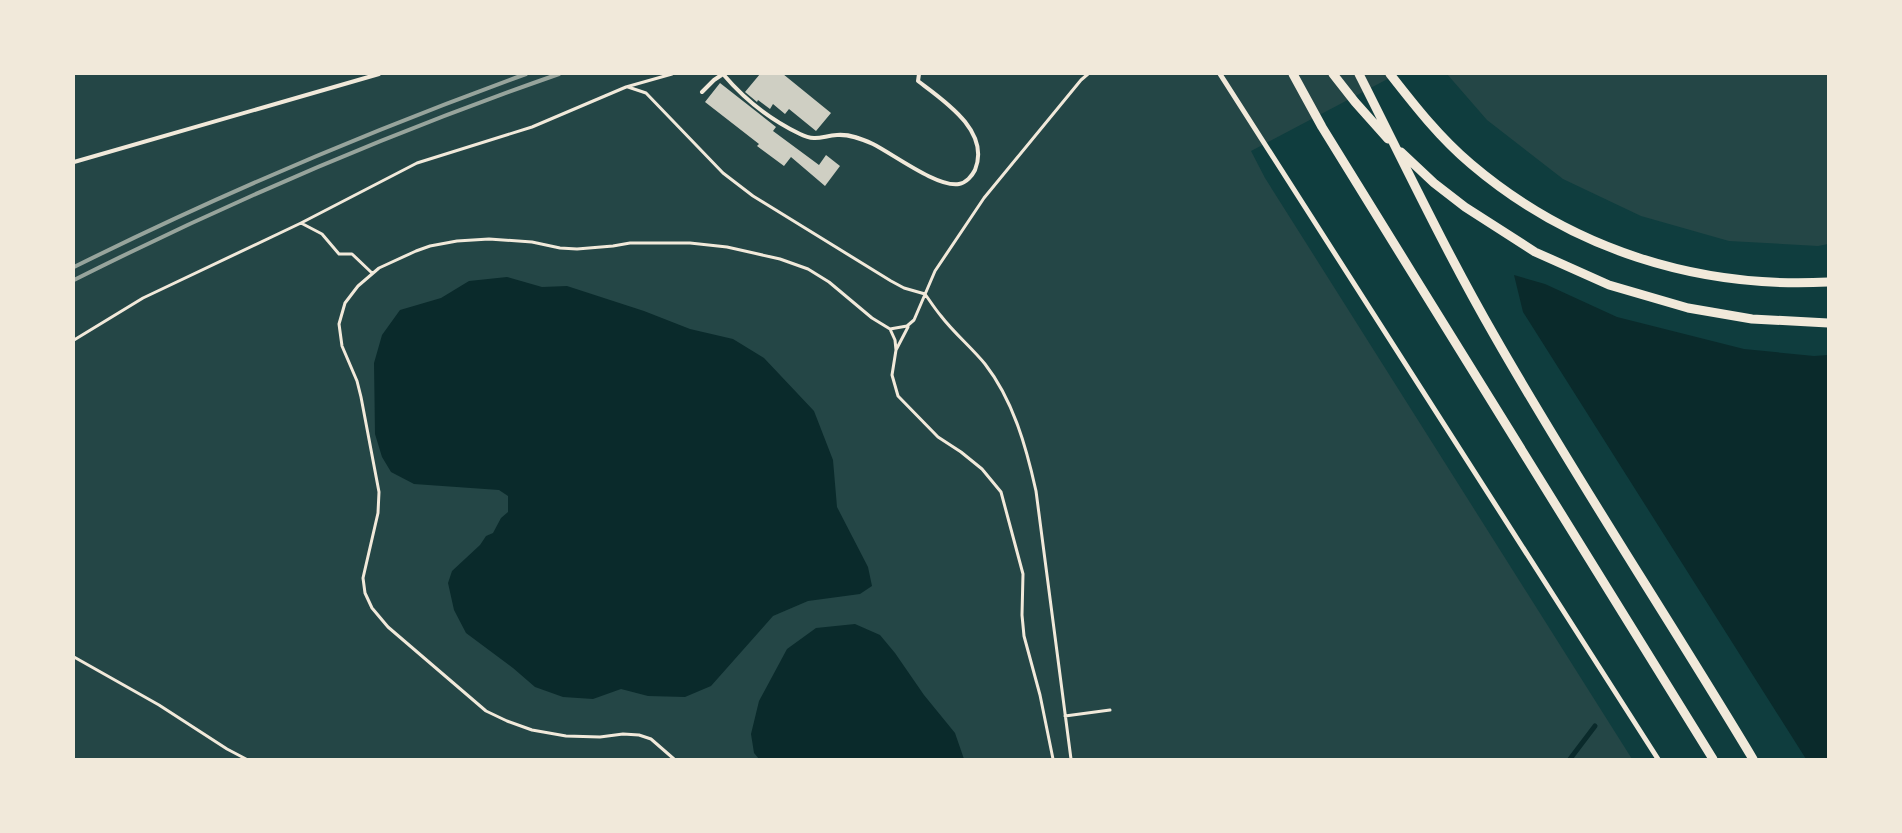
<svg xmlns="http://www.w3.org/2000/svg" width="1902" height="833" font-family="Jost,sans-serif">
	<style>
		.green { fill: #244646 }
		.water { fill: #0a2a2b }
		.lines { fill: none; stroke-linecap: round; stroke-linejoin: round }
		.stream { stroke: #0a2a2b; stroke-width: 5 }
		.building { fill: #cfcfc3 }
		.path { stroke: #f1e9da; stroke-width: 3 }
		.service { stroke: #f1e9da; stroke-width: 4 }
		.minor { stroke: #f1e9da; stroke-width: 5 }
		.tertiary { stroke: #f1e9da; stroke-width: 9 }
		.rail { stroke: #97a49c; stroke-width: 4 }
	</style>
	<rect width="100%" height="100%" fill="#0f3d3e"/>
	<path class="green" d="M74 74H1397L1251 151 1265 178 1632 759H74Z
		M1447 74H1828V244L1818 246 1729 241 1641 216 1563 179 1487 120Z"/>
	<path class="water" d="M1514 275 1545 284 1617 317 1744 349 1814 356 1828 355V759H1806L1523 312Z
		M507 277 542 287 567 286 644 311 690 329 733 339 764 358 814 411 833 460 837 507 868 567 872 586 860 594 808 601 773 616 711 686 685 697 648 696 621 689 593 699 563 697 535 687 513 668 466 633 454 610 448 583 452 571 480 545 486 536 493 533 501 518 508 512V496L499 490 414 484 391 472 382 457 375 434 374 363 382 335 400 310 441 298 469 281Z
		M855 624 880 635 895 653 924 695 955 733 964 759H759L754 753 751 734 759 701 787 649 816 628Z"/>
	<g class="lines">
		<path class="stream" d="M1570 759 1595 726"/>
	</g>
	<path class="building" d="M760 74H783L831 113 816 131 789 109 785 114 773 104 770 109 758 100 757 102 745 92Z
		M720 83 776 127 773 131 819 165 826 155 840 166 825 186 791 157 784 166 757 146 759 144 705 102Z"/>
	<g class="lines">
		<path class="path" d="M628 87 646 93 723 173 753 196 891 281 904 288 925 294
			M301 223 322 234 339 254H352L372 273
			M925 294C930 301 935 309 941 316 954 333 971 347 985 364 1013 400 1026 446 1036 491L1071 759
			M890 329 907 326 914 320 935 271 984 198 1081 80 1088 74
			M74 340 143 298 301 223 417 163 532 127 626 87 672 74
			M896 350 908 327
			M74 657 159 705 227 749 246 759
			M1065 716 1110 710
			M674 759 651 739 639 735 623 734 600 737 566 736 532 730 507 721 486 711 388 627 372 608 365 593 363 578 378 513 379 492 361 397 357 381 342 346 339 324 345 303 358 286 379 268 416 251 430 246 457 241 489 239 532 242 560 248 577 249 613 246 630 243H690L727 247 780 259 808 269 829 282 872 318 890 329 895 340 896 350 892 375 898 396 938 437 961 452 982 469 1001 492 1023 574 1022 615 1024 636 1040 695 1053 759"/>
		<path class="service" d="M723 74C744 99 771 120 800 134 816 142 822 136 837 135 850 134 862 139 873 144 893 154 938 188 959 184 966 183 972 176 975 170 991 131 943 100 918 81L919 74
			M702 92 714 80 723 74
			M74 162 379 74"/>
		<path class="minor" d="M1220 74 1658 759"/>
		<path class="tertiary" d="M1293 74 1322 127 1414 276 1713 759
			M1333 74 1355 102 1388 139
			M1359 74C1403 161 1445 250 1494 335 1576 479 1668 617 1753 759
			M1390 74C1415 106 1440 138 1471 164 1571 249 1697 289 1828 282
			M1401 152 1434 183 1465 207 1535 252 1609 285 1688 308 1752 319 1828 323"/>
		<path class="rail" d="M74 267C221 194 372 130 526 74
			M74 280C231 201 393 132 559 74"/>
	</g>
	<rect width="1902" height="833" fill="none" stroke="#f1e9da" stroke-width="150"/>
</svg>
